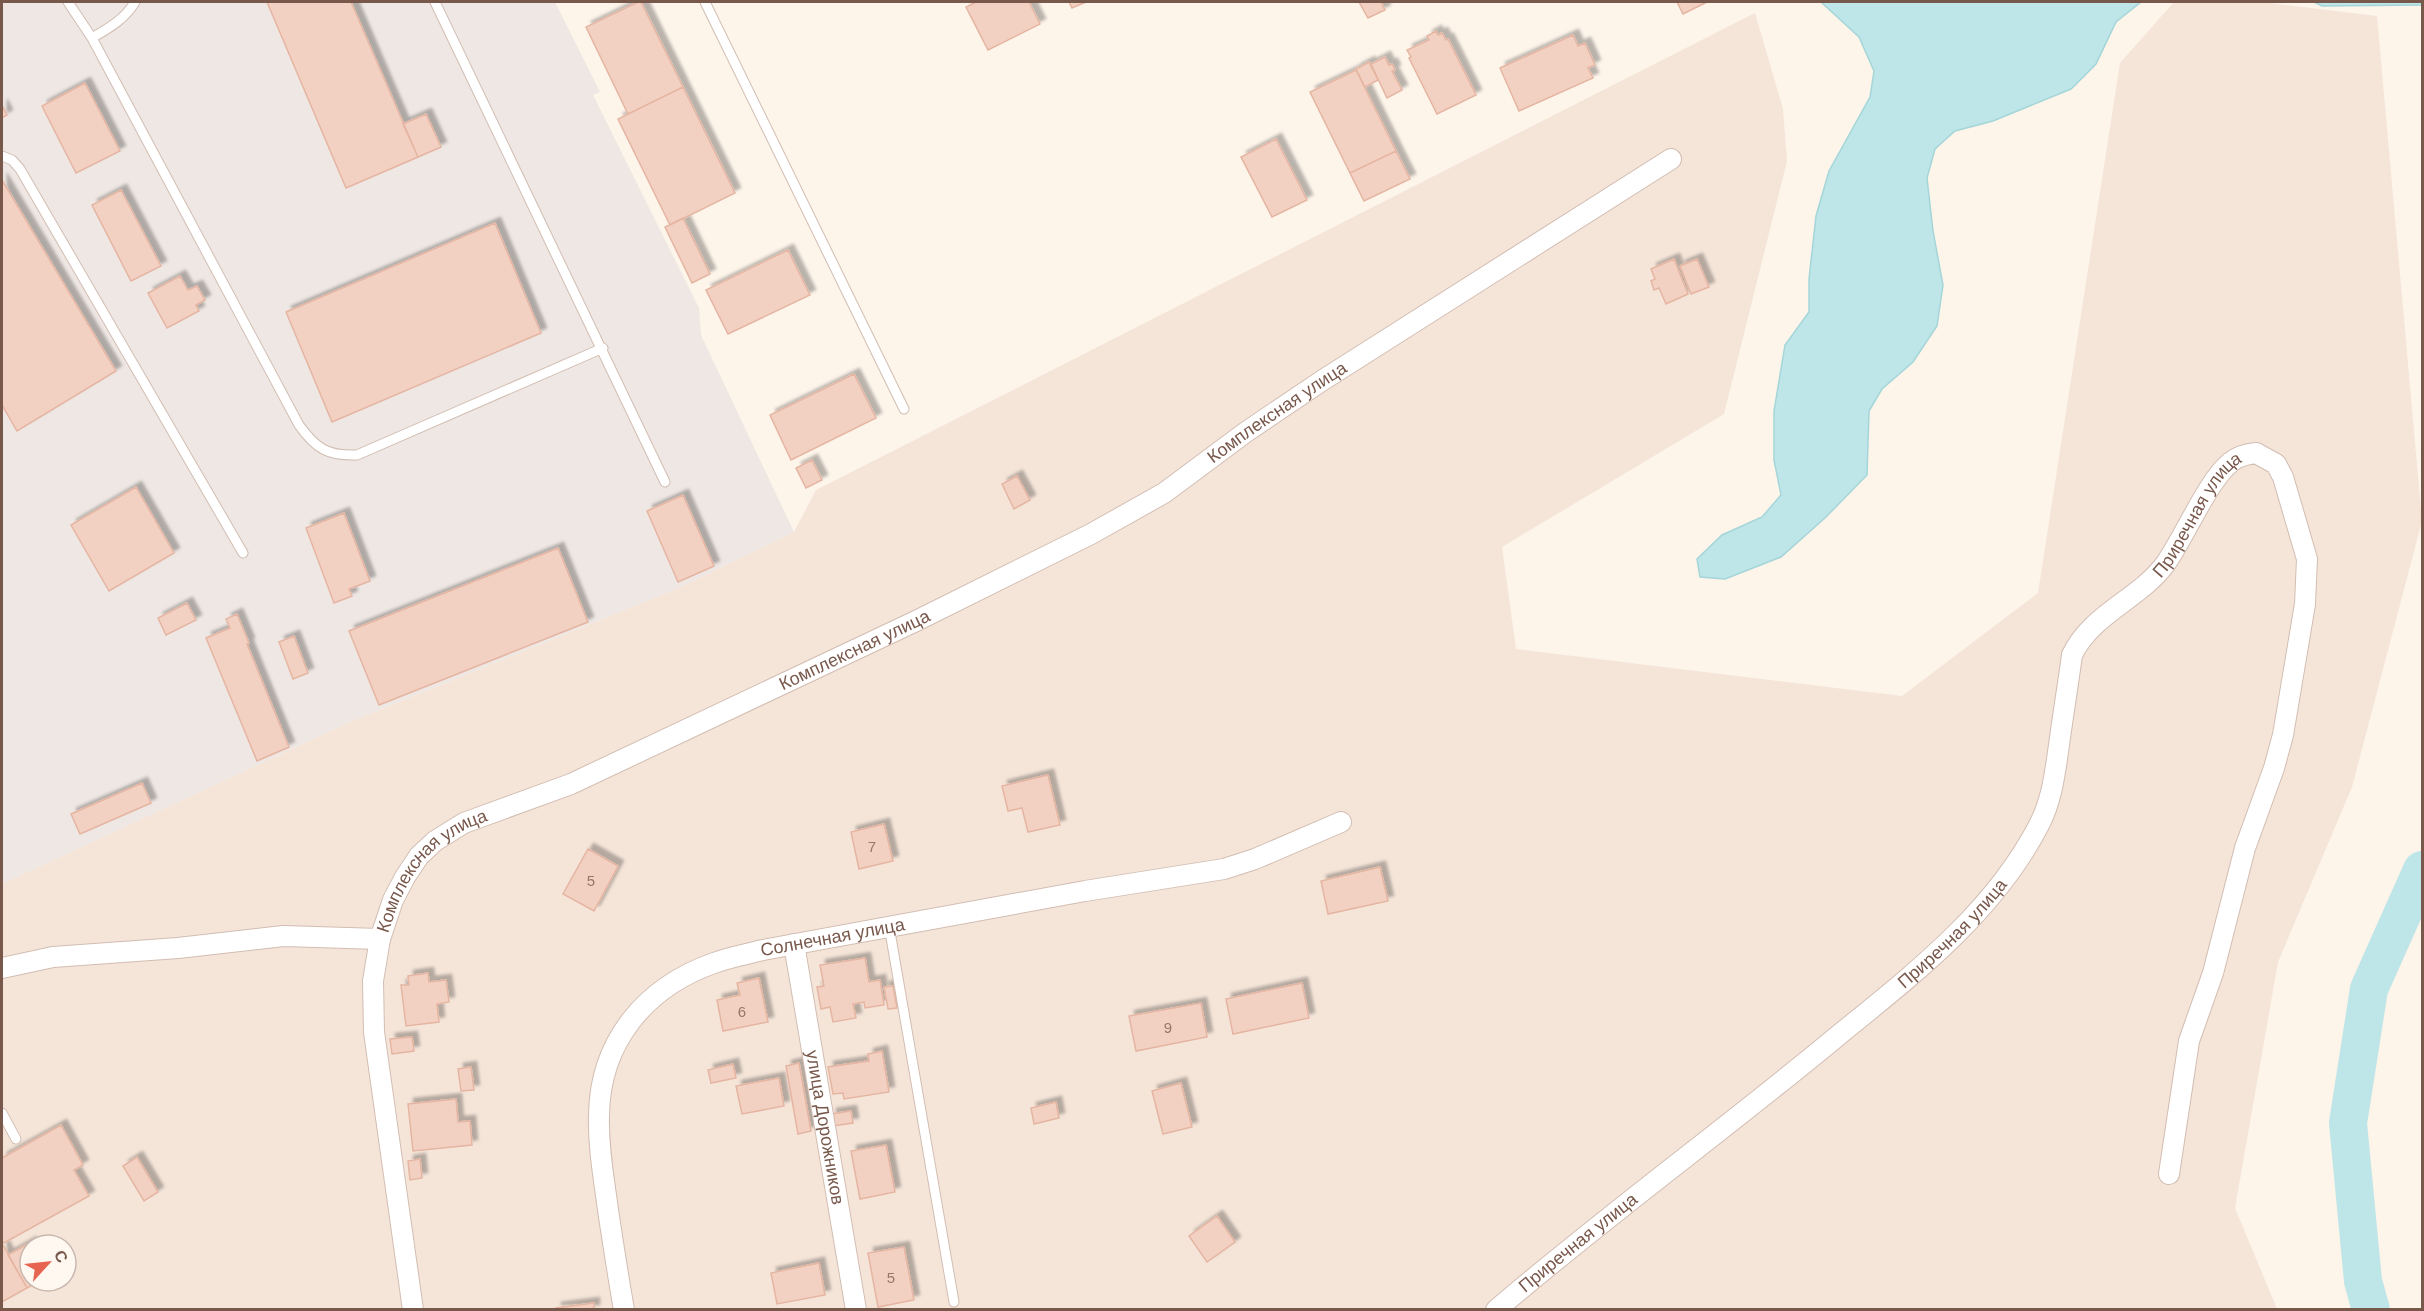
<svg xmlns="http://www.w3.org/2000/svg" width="2424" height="1311" font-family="Helvetica,sans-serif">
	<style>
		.residential { fill: #f5e5d9; fill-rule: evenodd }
		.industrial { fill: #eee7e3 }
		.water { fill: #bee5e7; stroke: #a4d6d9; stroke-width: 1.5 }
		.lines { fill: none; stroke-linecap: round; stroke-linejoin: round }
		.river { stroke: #bee5e7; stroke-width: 38 }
		.building { fill: #f3d1c2; stroke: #e5b5a2; stroke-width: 1.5; filter: url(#shadow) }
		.lane-casing { stroke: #d2bdb2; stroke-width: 11 }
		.street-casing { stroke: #d2bdb2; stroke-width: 22 }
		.lane { stroke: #fff; stroke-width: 9 }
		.street { stroke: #fff; stroke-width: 20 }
		.labels { text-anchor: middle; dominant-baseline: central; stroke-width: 5; stroke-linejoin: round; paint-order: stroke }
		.number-label { font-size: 15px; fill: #98766a }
		.street-label { font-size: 18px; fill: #79584c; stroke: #fff8f1 }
	</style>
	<defs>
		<filter id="shadow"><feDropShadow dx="5.5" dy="-5.5" stdDeviation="1.5" flood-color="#0004"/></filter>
	</defs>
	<rect width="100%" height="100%" fill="#fdf4ea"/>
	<path class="residential" d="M2174 2H2262L2377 16 2422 521 2352 787 2278 962 2235 1208 2277 1309H2V884L352 721 681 587 794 532 816 490 1755 13 1783 109 1787 161 1724 414 1502 547 1516 649 1902 696 2038 593 2120 63ZM30 1245H66V1281H30Z"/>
	<path class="industrial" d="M2 2H555L600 92 593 95 699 308 701 335 794 532 681 587 352 721 2 884Z"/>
	<path class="water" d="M1821 2H2141L2116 22 2096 64 2071 89 1993 121 1955 131 1935 149 1927 178 1933 231 1943 285 1937 326 1913 362 1882 389 1869 411 1867 475 1826 517 1781 557 1725 579 1700 577 1697 559 1722 535 1762 517 1781 495 1774 460V411L1785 345 1809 312V279L1816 216 1829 171 1870 97 1874 71 1859 37Z
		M2314 2H2422V5L2322 6Z"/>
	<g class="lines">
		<path class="river" d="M2371 1310 2363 1281 2348 1123 2369 989 2422 870"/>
	</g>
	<path class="building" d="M267 2H351L418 157 346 188Z
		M638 2H641L683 87 628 114 586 27Z
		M976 2H1029L1040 24 988 50 966 7Z
		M1069 2H1086L1072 8Z
		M1359 2H1381L1385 10 1368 18Z
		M1677 2H1707L1683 14Z
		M1436 31 1438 35 1442 33 1446 40 1448 39 1476 95 1437 114 1409 58 1411 57 1407 50 1429 40 1427 36Z
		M1573 35 1578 46 1585 43 1595 65 1588 68 1593 78 1519 111 1500 68Z
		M1385 57 1389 65 1392 64 1395 70 1392 71 1402 90 1387 98 1371 64Z
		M1369 62 1378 80 1365 87 1356 69Z
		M1356 70 1396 151 1350 173 1310 92Z
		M85 83 120 151 76 173 42 106Z
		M683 87 735 193 670 225 618 119Z
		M2 105 7 115 2 118Z
		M426 114 441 147 418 157 403 124Z
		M1276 139 1307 200 1272 217 1241 157Z
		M1396 151 1410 179 1364 201 1350 173Z
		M2 180 116 371 17 431 2 405Z
		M121 190 161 266 131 281 92 205Z
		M683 218 710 274 692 283 665 227Z
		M495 223 541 333 332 422 286 312Z
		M788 250 810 295 728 334 706 290Z
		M1674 259 1688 294 1666 304 1659 288 1654 290 1651 281 1655 279 1651 269Z
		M1697 259 1709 287 1691 294 1680 266Z
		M180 276 188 290 197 286 205 300 196 305 199 311 167 328 148 293Z
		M854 374 876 418 791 460 770 415Z
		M812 460 822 480 806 488 796 468Z
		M1017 476 1030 500 1014 509 1002 484Z
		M136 487 174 553 109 591 71 525Z
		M683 495 714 566 678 582 647 511Z
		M344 513 370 581 349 589 352 596 334 603 306 528Z
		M558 548 588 622 379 705 349 631Z
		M187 603 196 620 166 635 158 618Z
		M237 614 249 643 247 644 289 747 257 761 206 638 230 628 226 619Z
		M294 636 308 673 293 679 279 642Z
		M1048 775 1060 825 1028 832 1022 808 1008 811 1002 786Z
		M142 783 151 803 80 834 71 814Z
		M884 824 893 861 859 869 851 832Z
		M588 849 618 866 594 911 563 894Z
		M1380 867 1388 901 1328 914 1321 881Z
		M865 958 869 982 880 980 884 1005 865 1008 864 1002 853 1004 856 1018 833 1022 830 1007 821 1009 817 987 824 986 820 965Z
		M428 973 429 982 446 980 449 1002 437 1004 439 1022 406 1026 401 985H409L408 976Z
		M759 978 768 1022 723 1031 717 1000 740 995 737 983Z
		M1302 983 1309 1018 1233 1034 1226 999Z
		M893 986 897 1008 888 1009 884 987Z
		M1201 1003 1207 1037 1136 1051 1129 1016Z
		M412 1037 414 1051 392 1054 390 1039Z
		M882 1051 889 1092 844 1099 843 1093 833 1094 828 1067 869 1061 868 1054Z
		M799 1063 811 1131 798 1134 786 1066Z
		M733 1064 736 1078 711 1083 708 1070Z
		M471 1067 474 1090 461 1091 458 1069Z
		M779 1078 784 1106 742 1114 736 1086Z
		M1181 1083 1192 1127 1163 1134 1152 1091Z
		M456 1099 458 1122 470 1121 472 1145 413 1151 408 1104Z
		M1056 1102 1059 1118 1034 1124 1031 1108Z
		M851 1111 853 1123 833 1126 831 1114Z
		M61 1125 83 1165 74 1170 89 1196 2 1244V1158Z
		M886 1145 895 1192 860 1199 851 1151Z
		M137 1157 158 1192 144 1201 123 1166Z
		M420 1159 422 1178 410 1180 408 1161Z
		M1217 1216 1235 1242 1207 1262 1189 1236Z
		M31 1242 30 1281H40L27 1288 8 1255Z
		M2 1243 27 1288 2 1302Z
		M904 1247 914 1300 878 1307 868 1253Z
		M819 1263 825 1295 777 1304 771 1273Z
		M594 1303V1310H556V1308Z"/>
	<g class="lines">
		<g class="lane-casing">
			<path id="lane" d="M68 2 92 38 299 425C316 449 328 456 357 455L603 348
				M435 2 665 482
				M705 2 904 409
				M92 38C109 28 125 19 135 2
				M2 156 12 160 20 169 243 553
				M889 926 954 1302
				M2 1113 16 1139"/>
		</g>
		<g class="street-casing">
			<g id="street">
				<path d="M380 939 373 981 374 1032 413 1310"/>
				<path id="s1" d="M794 944 856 1310"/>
				<path id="s2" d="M2 968 53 957 178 948 283 936 380 939 393 900 405 877 419 856 435 841 464 823 571 784 916 621 1091 534 1164 493 1246 432 1323 380 1671 159"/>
				<path id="s3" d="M624 1310C618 1276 613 1243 608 1210 604 1179 598 1147 599 1115 600 1041 646 987 714 963 730 957 747 954 763 950L1085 891 1224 869 1255 859 1341 822"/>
				<path id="s4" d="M1496 1310C1608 1214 1727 1128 1840 1034 1915 973 1994 912 2039 825 2052 800 2055 773 2059 745 2063 715 2068 685 2072 655 2091 614 2140 599 2166 563 2185 536 2208 480 2231 462 2238 456 2247 454 2256 453L2276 464 2283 477 2307 559 2305 604 2283 735 2274 768 2245 848 2213 973 2189 1041 2169 1174"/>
			</g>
		</g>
		<use href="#lane" class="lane"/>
		<use href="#street" class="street"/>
	</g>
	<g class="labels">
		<g class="number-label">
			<text x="872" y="846">7</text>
			<text x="591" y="880">5</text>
			<text x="742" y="1011">6</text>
			<text x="1168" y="1027">9</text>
			<text x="891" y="1277">5</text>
		</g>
		<g class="street-label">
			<text stroke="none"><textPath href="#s2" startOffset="1442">Комплексная улица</textPath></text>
			<text stroke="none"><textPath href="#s4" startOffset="1096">Приречная улица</textPath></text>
			<text stroke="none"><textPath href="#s2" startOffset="956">Комплексная улица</textPath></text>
			<text stroke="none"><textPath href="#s2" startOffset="470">Комплексная улица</textPath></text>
			<text stroke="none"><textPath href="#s4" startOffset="592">Приречная улица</textPath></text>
			<text stroke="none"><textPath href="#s3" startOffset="522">Солнечная улица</textPath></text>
			<text stroke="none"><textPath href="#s1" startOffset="186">улица Дорожников</textPath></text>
			<text stroke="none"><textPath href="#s4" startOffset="106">Приречная улица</textPath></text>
		</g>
	</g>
	<rect width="2424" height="1311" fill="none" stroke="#79584c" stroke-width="6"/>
	<g transform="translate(48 1263) rotate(63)"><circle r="28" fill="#fff8f1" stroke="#c9b8af" stroke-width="1.5"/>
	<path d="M0-4.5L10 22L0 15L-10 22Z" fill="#e66450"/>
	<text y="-9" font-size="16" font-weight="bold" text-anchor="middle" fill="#79584c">С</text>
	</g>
</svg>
